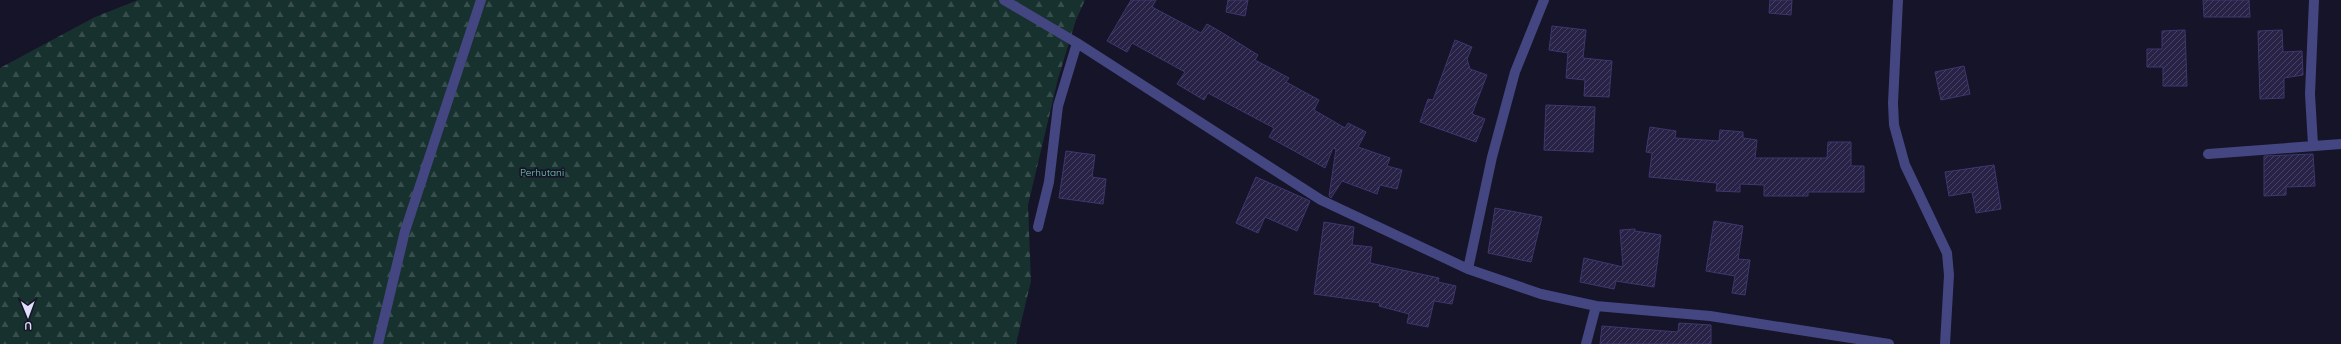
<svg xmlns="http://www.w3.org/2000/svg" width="2341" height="344" font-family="Quicksand,sans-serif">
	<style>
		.forest { fill: url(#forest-firs) }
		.building { fill: url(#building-hatch); stroke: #3e376f }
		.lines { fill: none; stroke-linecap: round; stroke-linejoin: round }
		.minor { stroke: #444681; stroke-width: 10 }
		.labels { text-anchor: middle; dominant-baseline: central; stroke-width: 3.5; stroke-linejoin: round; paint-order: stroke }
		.park-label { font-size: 10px; fill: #72d3b5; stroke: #161428 }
	</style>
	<defs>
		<pattern id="forest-firs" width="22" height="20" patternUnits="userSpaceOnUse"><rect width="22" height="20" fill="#17312e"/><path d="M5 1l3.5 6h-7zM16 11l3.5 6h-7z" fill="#384e4d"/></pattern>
		<pattern id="building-hatch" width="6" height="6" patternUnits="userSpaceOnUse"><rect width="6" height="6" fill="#272246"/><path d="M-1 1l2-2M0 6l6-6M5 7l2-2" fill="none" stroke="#464262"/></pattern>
	</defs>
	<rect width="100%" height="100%" fill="#161428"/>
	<path class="forest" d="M138 0H1085L1076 20 1058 79 1028 205 1031 281 1016 344H0V68L95 17Z"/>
	<path class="building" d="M1131 0H1156L1152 7 1201 33 1207 24 1221 32 1258 55 1255 60 1289 78 1286 82 1319 100 1314 110 1345 128 1348 123 1366 132 1358 147 1390 158 1387 166 1402 170 1397 189 1380 185 1377 194 1342 181 1331 198 1329 196 1336 149 1333 148 1325 168 1269 137 1274 128 1208 93 1204 100 1177 84 1185 72 1132 43 1127 52 1107 41Z
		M1228 0H1248L1245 16 1226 12Z
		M1770 0H1792L1791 15 1769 13Z
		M2203 0H2249L2250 17H2204Z
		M1552 26 1586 30 1583 58 1612 61 1609 97 1584 96 1585 80 1566 78 1568 53 1549 50Z
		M2185 30 2187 86H2163V67H2147V49H2162V31Z
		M2282 30 2283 52 2302 51 2303 75 2284 78V98L2260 99 2258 31Z
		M1455 40 1472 47 1467 59 1470 69 1487 75 1472 114 1485 119 1476 142 1420 122 1428 99 1433 100Z
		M1964 66 1970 94 1941 100 1935 72Z
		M1546 105 1595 107 1593 152 1544 150Z
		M1650 127 1676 131 1675 138 1719 141 1720 130 1743 132V138L1757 140 1755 158H1827L1828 142H1851V166H1864V192H1808V196H1764V185L1740 184V192L1716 191 1717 183 1649 177 1652 153 1646 152Z
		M1066 151 1095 155 1092 177 1106 179 1103 204 1059 198Z
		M2313 154 2315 186 2286 187V195L2264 196V156Z
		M1994 165 2001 209 1976 213 1972 192 1949 196 1945 172Z
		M1256 177 1310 201 1297 231 1265 217 1258 233 1236 223Z
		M1495 208 1542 217 1531 262 1488 253Z
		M1714 221 1743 226 1738 259 1750 260 1745 295 1732 293 1735 276 1706 271Z
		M1324 222 1354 227 1352 245 1372 247 1370 263 1439 278 1438 282 1456 286 1452 304 1434 301 1428 327 1407 323 1409 314 1379 306 1380 303 1314 294Z
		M1635 229V231L1661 235 1654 287 1616 281 1614 289 1580 282 1584 258 1623 267 1620 230Z
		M1679 323 1711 325V344H1600L1602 326 1678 332Z"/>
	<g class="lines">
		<path class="minor" d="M1004 0 1077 43 1321 200 1468 269 1541 294 1596 306 1710 316 1889 344
			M1898 0 1893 103 1894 125 1905 165 1947 253 1949 275 1945 344
			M2313 145 2310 94 2314 0
			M2208 154 2341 144
			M1038 227 1049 182 1058 106 1077 43
			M1468 269 1492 157 1515 72 1544 0
			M378 344 405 231 481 0
			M1586 344 1596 306"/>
	</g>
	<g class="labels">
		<g class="park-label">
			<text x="542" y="172">Perhutani</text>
		</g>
	</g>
	<g transform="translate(28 316) rotate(179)" stroke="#161428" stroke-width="3" paint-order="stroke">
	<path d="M0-3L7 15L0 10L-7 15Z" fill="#e0defb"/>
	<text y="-6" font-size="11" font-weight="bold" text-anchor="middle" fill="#e0defb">U</text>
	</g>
</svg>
